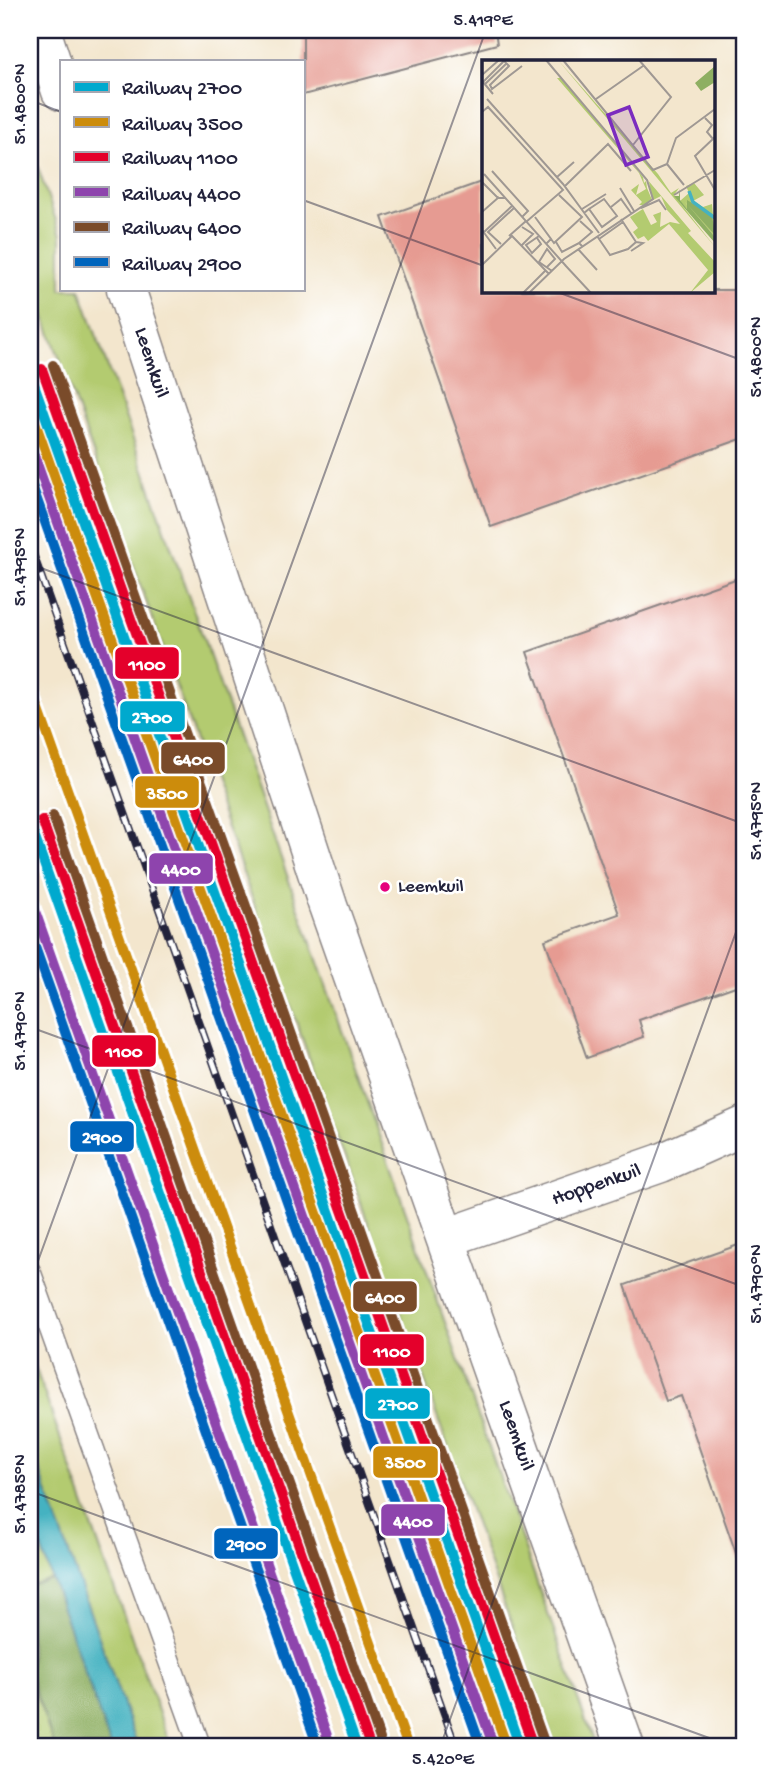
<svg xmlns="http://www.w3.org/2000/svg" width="774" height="1777" font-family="'Gochi Hand',sans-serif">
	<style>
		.green { fill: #b3cb70; stroke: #6a7656; stroke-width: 2 }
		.forest { fill: #8eaf62; stroke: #58684e; stroke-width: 2 }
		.water { fill: #45b2c1; stroke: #346a7e; stroke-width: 2 }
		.building { fill: #e69b92 }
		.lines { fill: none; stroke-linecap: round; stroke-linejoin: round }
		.lane-casing { stroke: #8a8484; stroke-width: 24 }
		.street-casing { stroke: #8a8484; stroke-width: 41 }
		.lane { stroke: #fff; stroke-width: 21 }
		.street { stroke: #fff; stroke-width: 38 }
		.rail-casing { stroke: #22223b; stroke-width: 8 }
		.rail { stroke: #fff; stroke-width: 5; stroke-dasharray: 16; stroke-linecap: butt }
		.rail-1-casing { stroke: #fff; stroke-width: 16 }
		.rail-2-casing { stroke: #fff; stroke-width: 16 }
		.rail-3-casing { stroke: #fff; stroke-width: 16 }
		.rail-4-casing { stroke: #fff; stroke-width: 16 }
		.rail-5-casing { stroke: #fff; stroke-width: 16 }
		.rail-6-casing { stroke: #fff; stroke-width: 16 }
		.rail-1 { stroke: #00a9ce; stroke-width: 10 }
		.rail-2 { stroke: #cc8c0c; stroke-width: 10 }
		.rail-3 { stroke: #e4002b; stroke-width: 10 }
		.rail-4 { stroke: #8e44ad; stroke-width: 10 }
		.rail-5 { stroke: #7a4b2a; stroke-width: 10 }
		.rail-6 { stroke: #0065bd; stroke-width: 10 }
		.ticks { fill: none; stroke: #22223b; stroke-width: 2; stroke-opacity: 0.45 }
		.bus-dot { fill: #e5007d; stroke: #fff; stroke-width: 2.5 }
		.labels { text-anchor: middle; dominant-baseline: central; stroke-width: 5; stroke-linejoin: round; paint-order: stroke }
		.bus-label { font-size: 19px; fill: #22223b; stroke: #fff; text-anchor: start }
		.street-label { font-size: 21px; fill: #22223b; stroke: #fff }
		.inset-river { fill: none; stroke: #45b2c1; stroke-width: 3.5 }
		.inset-road { fill: none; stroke: #9f9893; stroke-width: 2 }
		.view { fill: #7b2cbf; fill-opacity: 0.15; stroke: #7b2cbf; stroke-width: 3.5 }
		.inset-edge { fill: none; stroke: #22223b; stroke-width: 3.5 }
		.line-badge { stroke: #fff; stroke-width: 2.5 }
		.badge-label { font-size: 19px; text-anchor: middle; font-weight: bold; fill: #fff }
		.neatline { fill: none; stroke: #22223b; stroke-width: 2.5 }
		.ticks-label { font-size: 18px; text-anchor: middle; fill: #22223b }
	</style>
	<rect width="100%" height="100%" fill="#fff"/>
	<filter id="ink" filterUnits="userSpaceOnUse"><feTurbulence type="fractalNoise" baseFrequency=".0143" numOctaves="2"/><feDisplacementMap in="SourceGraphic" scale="14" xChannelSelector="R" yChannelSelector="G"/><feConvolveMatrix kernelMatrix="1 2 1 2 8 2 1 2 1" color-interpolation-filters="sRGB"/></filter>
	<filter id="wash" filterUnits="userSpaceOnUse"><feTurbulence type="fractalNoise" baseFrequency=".00686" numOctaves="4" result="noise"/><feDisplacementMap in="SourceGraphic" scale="28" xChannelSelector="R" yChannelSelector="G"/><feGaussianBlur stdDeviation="1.57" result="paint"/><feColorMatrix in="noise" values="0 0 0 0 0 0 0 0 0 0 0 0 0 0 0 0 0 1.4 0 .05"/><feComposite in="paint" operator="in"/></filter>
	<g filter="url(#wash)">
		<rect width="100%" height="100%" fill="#f3e6cd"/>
		<path class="green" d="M30 145 61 235V289H80L595 1747H555L30 276Z
			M30 1353 171 1747H138L30 1444Z
			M30 1516 52 1579 30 1585Z
			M30 1677 55 1747H37L30 1727Z"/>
		<path class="forest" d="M52 1579 111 1747H55L30 1677V1585Z"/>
		<path class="water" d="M30 1444 138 1747H111L30 1516Z"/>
		<g id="blocks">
			<path class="building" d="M303 30H495L497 44 303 95Z
				M484 181V290H744V438L491 527 382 217Z
				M744 576V983L639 1020 644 1037 587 1058 545 940 619 914 527 652Z
				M744 1243V1558L738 1559 681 1396 666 1401 625 1285Z"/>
		</g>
	</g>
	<g filter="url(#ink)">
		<use href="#blocks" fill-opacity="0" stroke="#8a8484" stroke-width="2"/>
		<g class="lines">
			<g class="lane-casing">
				<path id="lane" d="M30 1272 200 1747"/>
			</g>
			<g class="street-casing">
				<path id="street" d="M41 30 61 91
					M126 289 328 906 625 1747
					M446 1238 661 1163 744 1126"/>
			</g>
			<use href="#lane" class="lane"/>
			<use href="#street" class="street"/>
			<g class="rail-casing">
				<path id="rail" d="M30 545 456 1747"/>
			</g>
			<use href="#rail" class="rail"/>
			<g class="rail-1-casing">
				<path id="rail-1" d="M30 373 520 1747
					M30 824 357 1747"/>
			</g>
			<g class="rail-2-casing">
				<path id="rail-2" d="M30 408 507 1747
					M30 685 408 1747"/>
			</g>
			<g class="rail-3-casing">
				<path id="rail-3" d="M42 369 532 1743
					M42 820 369 1743"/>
			</g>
			<g class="rail-4-casing">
				<path id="rail-4" d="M30 444 494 1747
					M30 897 331 1747"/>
			</g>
			<g class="rail-5-casing">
				<path id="rail-5" d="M53 365 543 1739
					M53 816 380 1739"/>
			</g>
			<g class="rail-6-casing">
				<path id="rail-6" d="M30 480 481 1747
					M30 933 318 1747"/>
			</g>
			<use href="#rail-1" class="rail-1"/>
			<use href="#rail-2" class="rail-2"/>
			<use href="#rail-3" class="rail-3"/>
			<use href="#rail-4" class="rail-4"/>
			<use href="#rail-5" class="rail-5"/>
			<use href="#rail-6" class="rail-6"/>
		</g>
	</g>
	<path class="ticks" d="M30 100 61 112M303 200 484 266M552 290 744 361M30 564 744 824M30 1027 744 1287M30 1283 486 30M30 1491 734 1747M440 1747 744 910"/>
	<circle class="bus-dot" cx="385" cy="887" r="6"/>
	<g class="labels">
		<g class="bus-label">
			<text x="398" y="887">Leemkuil</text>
		</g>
		<g class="street-label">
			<text transform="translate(150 363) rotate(72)">Leemkuil</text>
			<text transform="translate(597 1186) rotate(-19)">Hoppenkuil</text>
			<text transform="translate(515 1436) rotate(71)">Leemkuil</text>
		</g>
	</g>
	<g transform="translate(482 60)">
		<rect width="233" height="233" fill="#f3e6cd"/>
		<path d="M76 0 176 114 189 133 197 128 192 135 233 187ZM75 18H79L161 117 162 123 164 121 165 128 170 140 167 122 159 112 209 171 206 173 233 202V212L208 233 226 210 187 164 166 181 162 176 156 179 151 172 156 168 148 157 161 149 169 165 175 162 171 155 179 152 178 167 188 162 198 164 185 150 179 136 161 145H157L160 142 149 130 157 124 154 135 164 129 157 113ZM212 123 222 135 211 141 221 147 230 144 233 177 203 142 233 182 198 141 207 133 204 126Z" fill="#b3cb70"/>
		<path d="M233 6V22L219 31 213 23ZM198 129V140L205 149V140L230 155 233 175 206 145 233 177V183L192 136H197Z" fill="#8eaf62"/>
		<path class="inset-river" d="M207 131 211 142 233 158"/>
		<path class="inset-road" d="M81 0 171 110 185 104M0 15 17 0M2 25 25 3M11 34 1 22 22 1 27 6 8 25 10 29 40 6M5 39 81 124 117 173M114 39 161 6M0 52 6 47 81 130 44 162M223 58 230 65 225 72 231 79M233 77 213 96 233 130M151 85 189 37 157 0M185 104 194 78 233 49M185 104 202 125M10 111 46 151 40 157M2 114 84 206M75 117 92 102M0 122 16 138H23M83 126 126 84 149 111M138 128 152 151M192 135 233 110M129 147 139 139 149 153M159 148 177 140 184 150M100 149 124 134M0 152 17 137M102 153 107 149 120 167 135 156 122 139 107 149M53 157 69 179 64 184M0 170 14 189M2 172 30 146M27 176 44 161M115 176 128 195 146 189 154 182 139 159M55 178 59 184 50 193 44 185 57 176M69 179 72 183 100 157 77 135M117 179 141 162M74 182 80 192 97 183 100 186M97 183 110 172 98 161M19 184 6 172 32 148M40 185 51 174 40 167M96 189 115 210M149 191 161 183 154 182M0 205 30 176 67 214M83 205 109 233M65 207 73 199 65 189 57 202 70 211M41 233 63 211M47 233 82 199 171 139 165 120 64 0"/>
		<path class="view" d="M147 47 166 97 144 105 126 55Z"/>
		<rect width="233" height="233" class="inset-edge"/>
	</g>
	<g class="line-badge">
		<rect x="114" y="646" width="66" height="34" rx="7" fill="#e4002b"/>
		<rect x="119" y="700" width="67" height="33" rx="7" fill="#00a9ce"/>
		<rect x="160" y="741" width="66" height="34" rx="7" fill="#7a4b2a"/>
		<rect x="134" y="775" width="66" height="34" rx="7" fill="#cc8c0c"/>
		<rect x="148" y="852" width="66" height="33" rx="7" fill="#8e44ad"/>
		<rect x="91" y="1034" width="66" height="34" rx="7" fill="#e4002b"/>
		<rect x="69" y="1120" width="66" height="33" rx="7" fill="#0065bd"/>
		<rect x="352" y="1280" width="66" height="33" rx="7" fill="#7a4b2a"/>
		<rect x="359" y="1333" width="66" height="34" rx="7" fill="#e4002b"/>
		<rect x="364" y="1387" width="67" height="33" rx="7" fill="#00a9ce"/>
		<rect x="372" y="1445" width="67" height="34" rx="7" fill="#cc8c0c"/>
		<rect x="380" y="1503" width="66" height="34" rx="7" fill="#8e44ad"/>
		<rect x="213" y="1527" width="66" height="33" rx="7" fill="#0065bd"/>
	</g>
	<g class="badge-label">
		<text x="147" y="670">1100</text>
		<text x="152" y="723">2700</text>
		<text x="193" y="765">6400</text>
		<text x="167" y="799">3500</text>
		<text x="181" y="875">4400</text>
		<text x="124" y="1057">1100</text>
		<text x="102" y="1143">2900</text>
		<text x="385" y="1303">6400</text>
		<text x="392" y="1357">1100</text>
		<text x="398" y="1410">2700</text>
		<text x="405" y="1468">3500</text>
		<text x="413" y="1527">4400</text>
		<text x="246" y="1550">2900</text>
	</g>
	<rect width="774" height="1777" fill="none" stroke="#fff" stroke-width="77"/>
	<rect x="60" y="60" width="245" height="231" fill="#ffffff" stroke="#a7a7b1" stroke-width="2"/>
	<rect x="74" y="82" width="35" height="10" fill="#00a9ce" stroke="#a7a7b1" stroke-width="2"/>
	<text x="122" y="94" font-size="21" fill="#22223b">Railway 2700</text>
	<rect x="74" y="117" width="35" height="10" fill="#cc8c0c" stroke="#a7a7b1" stroke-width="2"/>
	<text x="122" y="130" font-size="21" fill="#22223b">Railway 3500</text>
	<rect x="74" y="152" width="35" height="10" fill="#e4002b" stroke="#a7a7b1" stroke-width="2"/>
	<text x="122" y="164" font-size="21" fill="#22223b">Railway 1100</text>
	<rect x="74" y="187" width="35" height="10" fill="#8e44ad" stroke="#a7a7b1" stroke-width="2"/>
	<text x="122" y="200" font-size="21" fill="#22223b">Railway 4400</text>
	<rect x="74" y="222" width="35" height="10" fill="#7a4b2a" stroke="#a7a7b1" stroke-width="2"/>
	<text x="122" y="234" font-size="21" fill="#22223b">Railway 6400</text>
	<rect x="74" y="257" width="35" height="10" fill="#0065bd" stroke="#a7a7b1" stroke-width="2"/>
	<text x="122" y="270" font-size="21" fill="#22223b">Railway 2900</text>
	<rect x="38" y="38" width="698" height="1700" class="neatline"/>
	<g class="ticks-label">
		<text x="483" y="25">5.419°E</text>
		<text transform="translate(19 104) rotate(-90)" y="6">51.4800°N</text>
		<text transform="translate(755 357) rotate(-90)" y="6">51.4800°N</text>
		<text transform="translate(19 567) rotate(-90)" y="6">51.4795°N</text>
		<text transform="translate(755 821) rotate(-90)" y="6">51.4795°N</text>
		<text transform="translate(19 1031) rotate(-90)" y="6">51.4790°N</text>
		<text transform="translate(755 1284) rotate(-90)" y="6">51.4790°N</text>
		<text transform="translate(19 1494) rotate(-90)" y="6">51.4785°N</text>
		<text x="443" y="1764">5.420°E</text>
	</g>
</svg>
